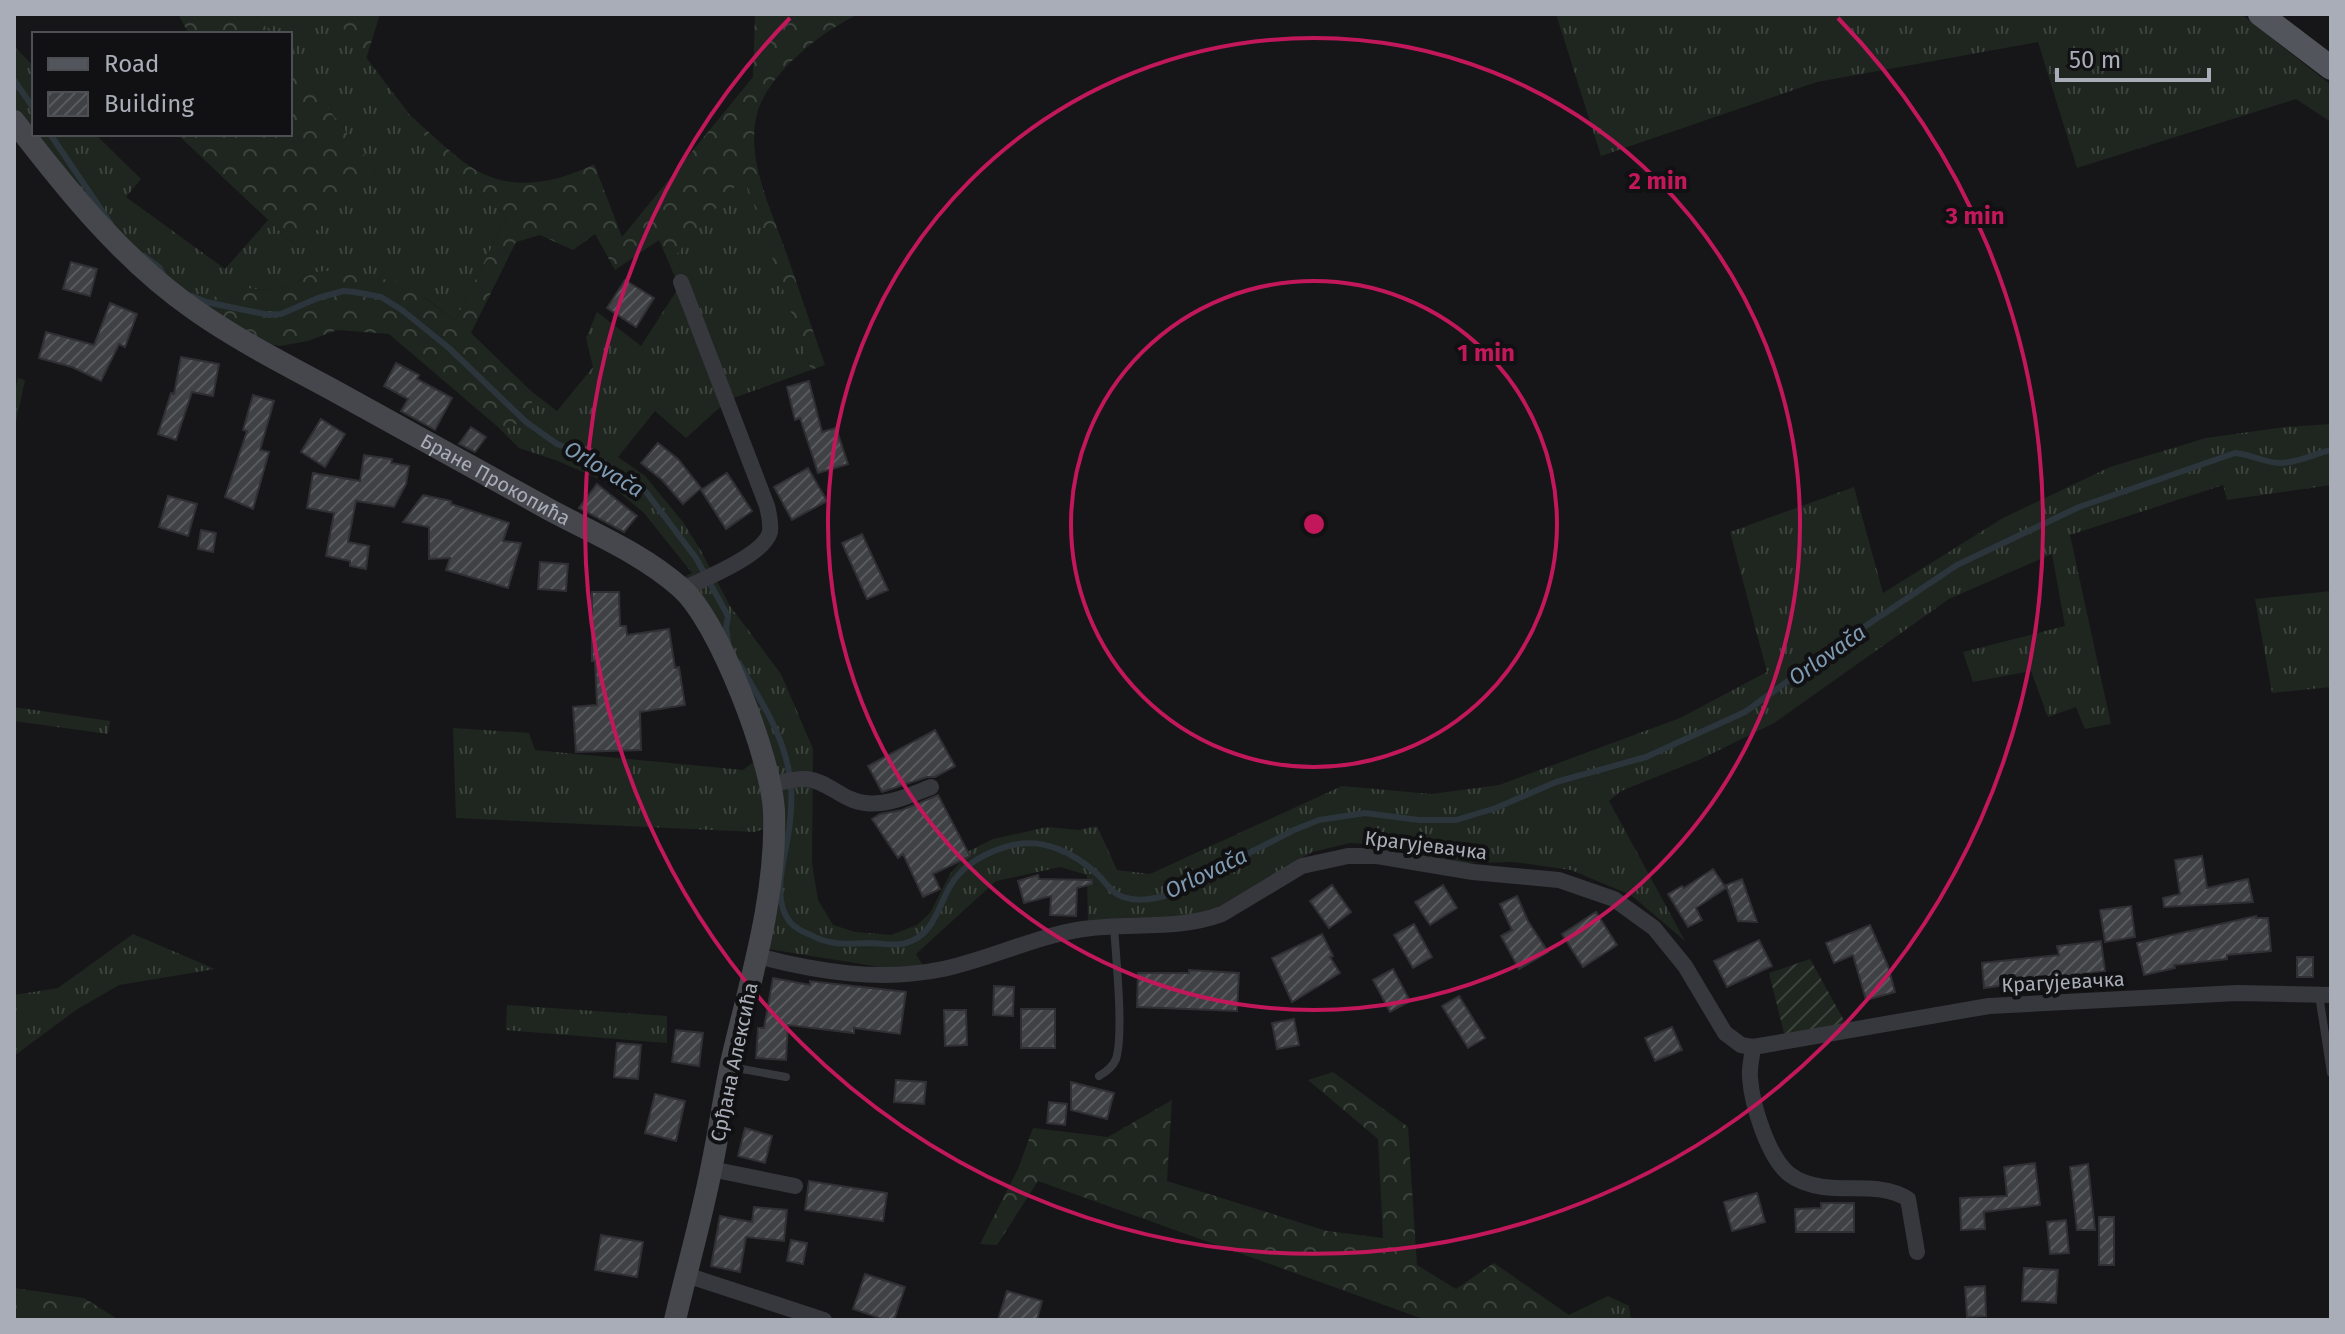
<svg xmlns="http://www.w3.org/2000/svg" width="2345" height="1334" font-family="'Fira Sans',sans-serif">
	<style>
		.grass { fill: url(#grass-tufts) }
		.forest { fill: url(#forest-crowns) }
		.garden { fill: url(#garden-furrows) }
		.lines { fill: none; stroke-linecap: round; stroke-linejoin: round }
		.stream { stroke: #2c353c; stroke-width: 6 }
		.building { fill: url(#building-hatch); stroke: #303034; stroke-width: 2 }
		.lane { stroke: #37383d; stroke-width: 8 }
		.street { stroke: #37383d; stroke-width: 16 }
		.secondary { stroke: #45474d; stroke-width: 22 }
		.primary { stroke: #53555c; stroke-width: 24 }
		.ring { fill: none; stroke: #c2185b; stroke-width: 4 }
		.labels { text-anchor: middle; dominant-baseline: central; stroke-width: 8; stroke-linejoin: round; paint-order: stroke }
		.street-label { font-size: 20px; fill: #a8adb8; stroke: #111113 }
		.water-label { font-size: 22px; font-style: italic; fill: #7f9bb3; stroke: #111113 }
		.centre { fill: #c2185b; stroke: #111113; stroke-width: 4 }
		.ring-label { font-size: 24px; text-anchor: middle; font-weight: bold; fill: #c2185b; stroke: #111113; stroke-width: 8; stroke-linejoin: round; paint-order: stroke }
	</style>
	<defs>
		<pattern id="grass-tufts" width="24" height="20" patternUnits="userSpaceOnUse" patternTransform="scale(2)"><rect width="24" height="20" fill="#1e261f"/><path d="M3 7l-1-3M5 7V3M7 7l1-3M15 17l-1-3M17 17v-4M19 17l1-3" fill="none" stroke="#3c433d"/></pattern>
		<pattern id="forest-crowns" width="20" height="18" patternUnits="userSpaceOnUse" patternTransform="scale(2)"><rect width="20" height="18" fill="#1e261f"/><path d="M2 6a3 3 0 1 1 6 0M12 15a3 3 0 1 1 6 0" fill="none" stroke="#3c433d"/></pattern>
		<pattern id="garden-furrows" width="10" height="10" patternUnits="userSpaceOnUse" patternTransform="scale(2)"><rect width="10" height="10" fill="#1e261f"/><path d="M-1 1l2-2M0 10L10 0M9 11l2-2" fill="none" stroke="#3c433d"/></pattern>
		<pattern id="building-hatch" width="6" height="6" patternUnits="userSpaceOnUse" patternTransform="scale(2)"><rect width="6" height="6" fill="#404145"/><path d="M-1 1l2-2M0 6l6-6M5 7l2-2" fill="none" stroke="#595a5e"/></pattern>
	</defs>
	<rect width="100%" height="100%" fill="#161618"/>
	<path class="grass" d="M256 14H333L458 178 507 216 455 321 426 298 314 272 291 286 261 290 234 287 195 308 153 278 14 121V46L34 67V134H95L141 179 126 197 225 269 268 220 298 248 377 172 290 59V34H271Z
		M1556 14H2241L2331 85V122L2296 99 2077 168 2038 42 1817 82 1601 156Z
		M744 175 811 370 728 400 686 438 655 411 618 457 645 476 683 522 701 551 730 606 781 674 813 749 812 863 818 900 833 925 855 932 891 935 917 925 930 913 950 874 969 851 993 839 1047 827 1079 830 1097 826 1117 870 1150 874 1342 786 1431 794 1499 785 1680 718 1767 672 1730 532 1854 487 1883 593 2003 518 2110 467 2206 438 2285 427 2331 424V485L2227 500 2223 485 2070 535 2111 724 2085 729 2076 707 2048 717 2031 671 1973 682 1963 652 2065 626 2052 554 1949 599 1774 723 1701 759 1621 791 1609 801 1685 941 1631 895 1571 870 1515 862 1468 863 1434 860 1400 846 1350 843 1312 852 1211 911 1177 920 1088 923 1087 875 1060 867 996 881 916 954 923 966 892 969 756 947 773 826 755 832 456 818 453 728 529 733 535 750 743 770 764 754 750 711 673 582 692 573 644 513 608 483 558 461 519 448 498 427 532 422V392L557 411 593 367 586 338 597 312 641 346 679 287 669 263Z
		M18 378 25 380 14 431V395Z
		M2331 591V687L2272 693 2255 599Z
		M14 707 110 721 108 734 14 721Z
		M133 934 215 969 119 985 76 1010 14 1056V995L58 988Z
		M507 1005 667 1016V1043L506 1030Z
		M1608 1296 1629 1306 1631 1320H1580Z"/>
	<path class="forest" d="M178 14H256L271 34H189Z
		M333 14H380L366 59Z
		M755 14H859C823 30 767 74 757 114 745 160 773 213 787 255 800 292 812 329 825 365L811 370 744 176 669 263 659 240 615 270 595 234 573 250 540 235 516 242 471 333 532 392V422L498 427 389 334 337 330 308 341 280 346 241 339 195 308 234 286 261 290 291 286 314 272 339 270 407 284 455 321 507 216 458 178 406 112C428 130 450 154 474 169 512 192 557 183 594 164L622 237 753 77Z
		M290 59 377 172 298 248 177 134H290Z
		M1333 1072 1408 1127 1417 1265 1456 1289 1494 1263 1569 1315 1608 1296 1580 1320H1426L1038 1181 997 1245 980 1244 1018 1169 1033 1128 1108 1137 1172 1100 1167 1181 1327 1231 1383 1238 1378 1139 1308 1080Z
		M14 1288 84 1298 119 1320H14Z"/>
	<path class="garden" d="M1810 959 1846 1024 1785 1037 1769 973Z"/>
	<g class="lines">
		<path class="stream" d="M14 80 34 109
			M50 134 111 224
			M144 256 160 268 164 276
			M192 296 206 302 269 315 281 314 318 298 343 291 355 292 381 297 402 310 449 348 526 422 557 444 605 463 646 492 696 558 728 616 726 628 728 642
			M739 663C758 697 780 728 788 767 792 784 792 804 790 821 788 851 769 896 790 922 796 929 803 932 811 935 830 946 848 944 870 943 882 943 895 947 906 943 940 933 938 895 960 873 973 859 995 849 1013 845 1044 838 1074 853 1096 873 1106 882 1110 892 1123 897 1137 902 1152 899 1165 896L1294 830 1319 820 1365 813 1419 820H1456L1496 808 1556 782 1646 757 1745 712 1846 639 1957 565 2079 507 2235 453C2251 454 2264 463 2280 463 2297 463 2314 454 2331 450"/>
	</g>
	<path class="building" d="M71 262 97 269 90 296 63 289Z
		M625 280 654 298 636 327 607 308Z
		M110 303 137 314 125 347 119 344 101 381 72 367 39 358 46 332 94 345Z
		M181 357 219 364 213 396 192 392 176 440 158 434 171 393 174 394Z
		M396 363 419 375 417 379 452 398 435 430 401 411 408 399 384 386Z
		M809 381 822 432 836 428 848 464 818 473 800 418 795 420 787 387Z
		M253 395 274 401 260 450 269 452 253 509 225 497 247 431 243 430Z
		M321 419 345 434 325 467 301 452Z
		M471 427 486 437 475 452 459 444Z
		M658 443 678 459 701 488 683 504 662 480 641 463Z
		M364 455 392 459 391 463 409 466 406 484 394 507 356 501 348 542 369 546 366 569 350 566V561L326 556 334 513 307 508 313 473 360 481Z
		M808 468 827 501 792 520 774 487Z
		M727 473 752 511 726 529 701 490Z
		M597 484 637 516 624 532 579 508Z
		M423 495 451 501V504L509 523 503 541 521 543 508 588 446 570 450 558 429 559V527L403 522Z
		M168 496 197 504 188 536 159 527Z
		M201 530 216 533 213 552 198 549Z
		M862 534 888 590 867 599 842 543Z
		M540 562 568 564 566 591 538 589Z
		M592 592H619L620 626H626L627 635 669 629 675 668 679 667 685 705 640 712 641 750 576 752 573 707 597 705 595 661H592Z
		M935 730 955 766 935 777H927L882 792 868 766Z
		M938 795 970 856 933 874 940 889 923 897 903 854 898 858 872 819 880 814 902 810Z
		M2202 856 2207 888 2248 879 2253 902 2164 907 2163 898 2180 894 2175 860Z
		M1713 869 1726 888 1696 908 1702 920 1688 927 1668 894 1682 886 1684 888Z
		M1038 875 1039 879 1092 880V884L1077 888 1076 916 1050 915 1051 896 1024 903 1018 881Z
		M1742 879 1757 922 1738 921 1726 885Z
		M1332 885 1351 912 1329 928 1310 901Z
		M1443 885 1457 908 1430 925 1415 902Z
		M1517 896 1528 921 1548 952 1519 969 1501 936 1512 930 1500 904Z
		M2131 906 2135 937 2105 942 2100 910Z
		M1596 912 1617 945 1583 967 1562 934Z
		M2256 916V918H2268L2271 951 2227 955V959L2174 965 2175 968 2144 975 2137 943Z
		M1414 924 1432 957 1413 968 1394 935Z
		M1870 925 1888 966 1895 992 1866 1000 1853 955 1834 963 1826 943Z
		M1322 934 1333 956 1330 957 1340 973 1292 1002 1272 958Z
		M1759 940 1772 966 1727 987 1714 961Z
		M2101 941 2105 971 1984 988 1982 963 2059 955 2057 946Z
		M2297 957H2313V977H2297Z
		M1393 969 1410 1001 1390 1012 1373 980Z
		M1189 970 1239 973 1237 1011 1137 1007 1138 973H1189Z
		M773 978 810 985V981L906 992 900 1034 854 1028V1033L788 1025 786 1060 756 1058 758 1028H764Z
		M994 986 1014 987 1013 1016 993 1015Z
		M1459 996 1485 1038 1468 1048 1442 1006Z
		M1021 1009H1055V1048H1021Z
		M944 1010H966L967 1045 945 1046Z
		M1294 1019 1299 1045 1277 1049 1272 1023Z
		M1672 1027 1682 1050 1655 1061 1645 1038Z
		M676 1030 703 1033 699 1066 672 1062Z
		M617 1043 641 1045 638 1079 614 1077Z
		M896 1080 926 1082 924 1104 894 1102Z
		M1071 1082 1114 1093 1107 1119 1071 1110Z
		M655 1094 685 1101 676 1141 645 1133Z
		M1049 1102 1067 1104 1065 1125 1047 1123Z
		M745 1128 772 1136 765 1163 738 1156Z
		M2035 1163 2040 1205 1984 1212 1985 1229 1961 1230 1960 1198 2007 1196 2004 1167Z
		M2088 1164 2095 1230H2077L2070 1167Z
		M809 1181 887 1193 883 1221 805 1210Z
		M1757 1193 1765 1222 1732 1231 1724 1202Z
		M1821 1203H1854V1232H1796L1795 1209 1821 1208Z
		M754 1207 787 1210 784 1241 746 1237 740 1272 711 1266 720 1216 752 1222Z
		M2099 1217H2114V1265H2099Z
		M2066 1220 2069 1253 2050 1254 2047 1222Z
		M601 1235 643 1242 637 1277 595 1270Z
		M791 1240 807 1243 803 1264 787 1261Z
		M2024 1268 2058 1270 2056 1303 2022 1301Z
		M865 1274 905 1287 894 1320H885L853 1309Z
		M1985 1286 1986 1316 1967 1317 1965 1287Z
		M1007 1291 1042 1301 1037 1320H998Z"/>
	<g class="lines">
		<path class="lane" d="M2319 995 2331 1073
			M731 1067 786 1077
			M1099 1076C1106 1072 1113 1067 1116 1059 1124 1033 1116 958 1114 927"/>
		<path class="street" d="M681 282 767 506C769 514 771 523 770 532 764 555 704 579 683 589
			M770 785C782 782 795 778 807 779 828 781 843 801 865 803 888 806 910 795 931 787
			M757 956C818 972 881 982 943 969 990 959 1036 936 1083 929 1130 922 1176 931 1222 914L1302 866 1348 856H1377L1473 872 1559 880 1614 899 1654 928 1685 966 1725 1033 1741 1045 1753 1047 1989 1006 2237 993 2331 995
			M1753 1047C1752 1057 1749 1068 1750 1078 1752 1105 1768 1157 1789 1174 1799 1182 1810 1185 1823 1187 1852 1191 1882 1183 1908 1199L1917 1252
			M711 1169 795 1186
			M686 1275 824 1320"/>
		<path class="secondary" id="s1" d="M14 121C67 190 123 260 195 310 239 341 287 365 333 390 406 430 478 470 550 510 593 533 643 554 680 587 719 620 772 761 774 812 777 897 750 981 731 1063 724 1097 719 1131 712 1165 702 1217 687 1269 675 1320"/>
		<path class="primary" d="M2260 14 2331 68"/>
	</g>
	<g class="ring">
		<circle cx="1314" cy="524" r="243"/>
		<circle cx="1314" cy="524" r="486"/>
		<path d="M1838 18A729 729 0 1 1 790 18"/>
	</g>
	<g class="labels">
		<g class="street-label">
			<text stroke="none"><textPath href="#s1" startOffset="608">Бране Прокопића</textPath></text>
			<text transform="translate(1426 845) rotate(7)">Крагујевачка</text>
			<text transform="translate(2063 982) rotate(-3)">Крагујевачка</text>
			<text transform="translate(734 1062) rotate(-78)">Срђана Алексића</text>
		</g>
		<g class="water-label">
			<text transform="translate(604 469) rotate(31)">Orlovača</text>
			<text transform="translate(1827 655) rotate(-35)">Orlovača</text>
			<text transform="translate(1206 873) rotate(-26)">Orlovača</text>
		</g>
	</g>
	<circle cx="1314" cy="524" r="12" class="centre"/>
	<g class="ring-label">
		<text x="1658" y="189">2 min</text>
		<text x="1975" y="224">3 min</text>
		<text x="1486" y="361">1 min</text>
	</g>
	<rect width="2345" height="1334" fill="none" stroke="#a8adb8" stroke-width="32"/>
	<rect x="32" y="32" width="260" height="104" fill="#111113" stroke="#4d4f55" stroke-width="2"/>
	<rect x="48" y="58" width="40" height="12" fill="#53555c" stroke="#4d4f55" stroke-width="2"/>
	<text x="104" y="72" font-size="24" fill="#a8adb8">Road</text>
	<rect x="48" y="92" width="40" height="24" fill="url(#building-hatch)" stroke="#4d4f55" stroke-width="2"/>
	<text x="104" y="112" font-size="24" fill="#a8adb8">Building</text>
	<path d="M2057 68v12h152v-12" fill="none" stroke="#a8adb8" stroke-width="4"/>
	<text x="2069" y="68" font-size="24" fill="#a8adb8" stroke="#111113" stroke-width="6" paint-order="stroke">50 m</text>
</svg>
